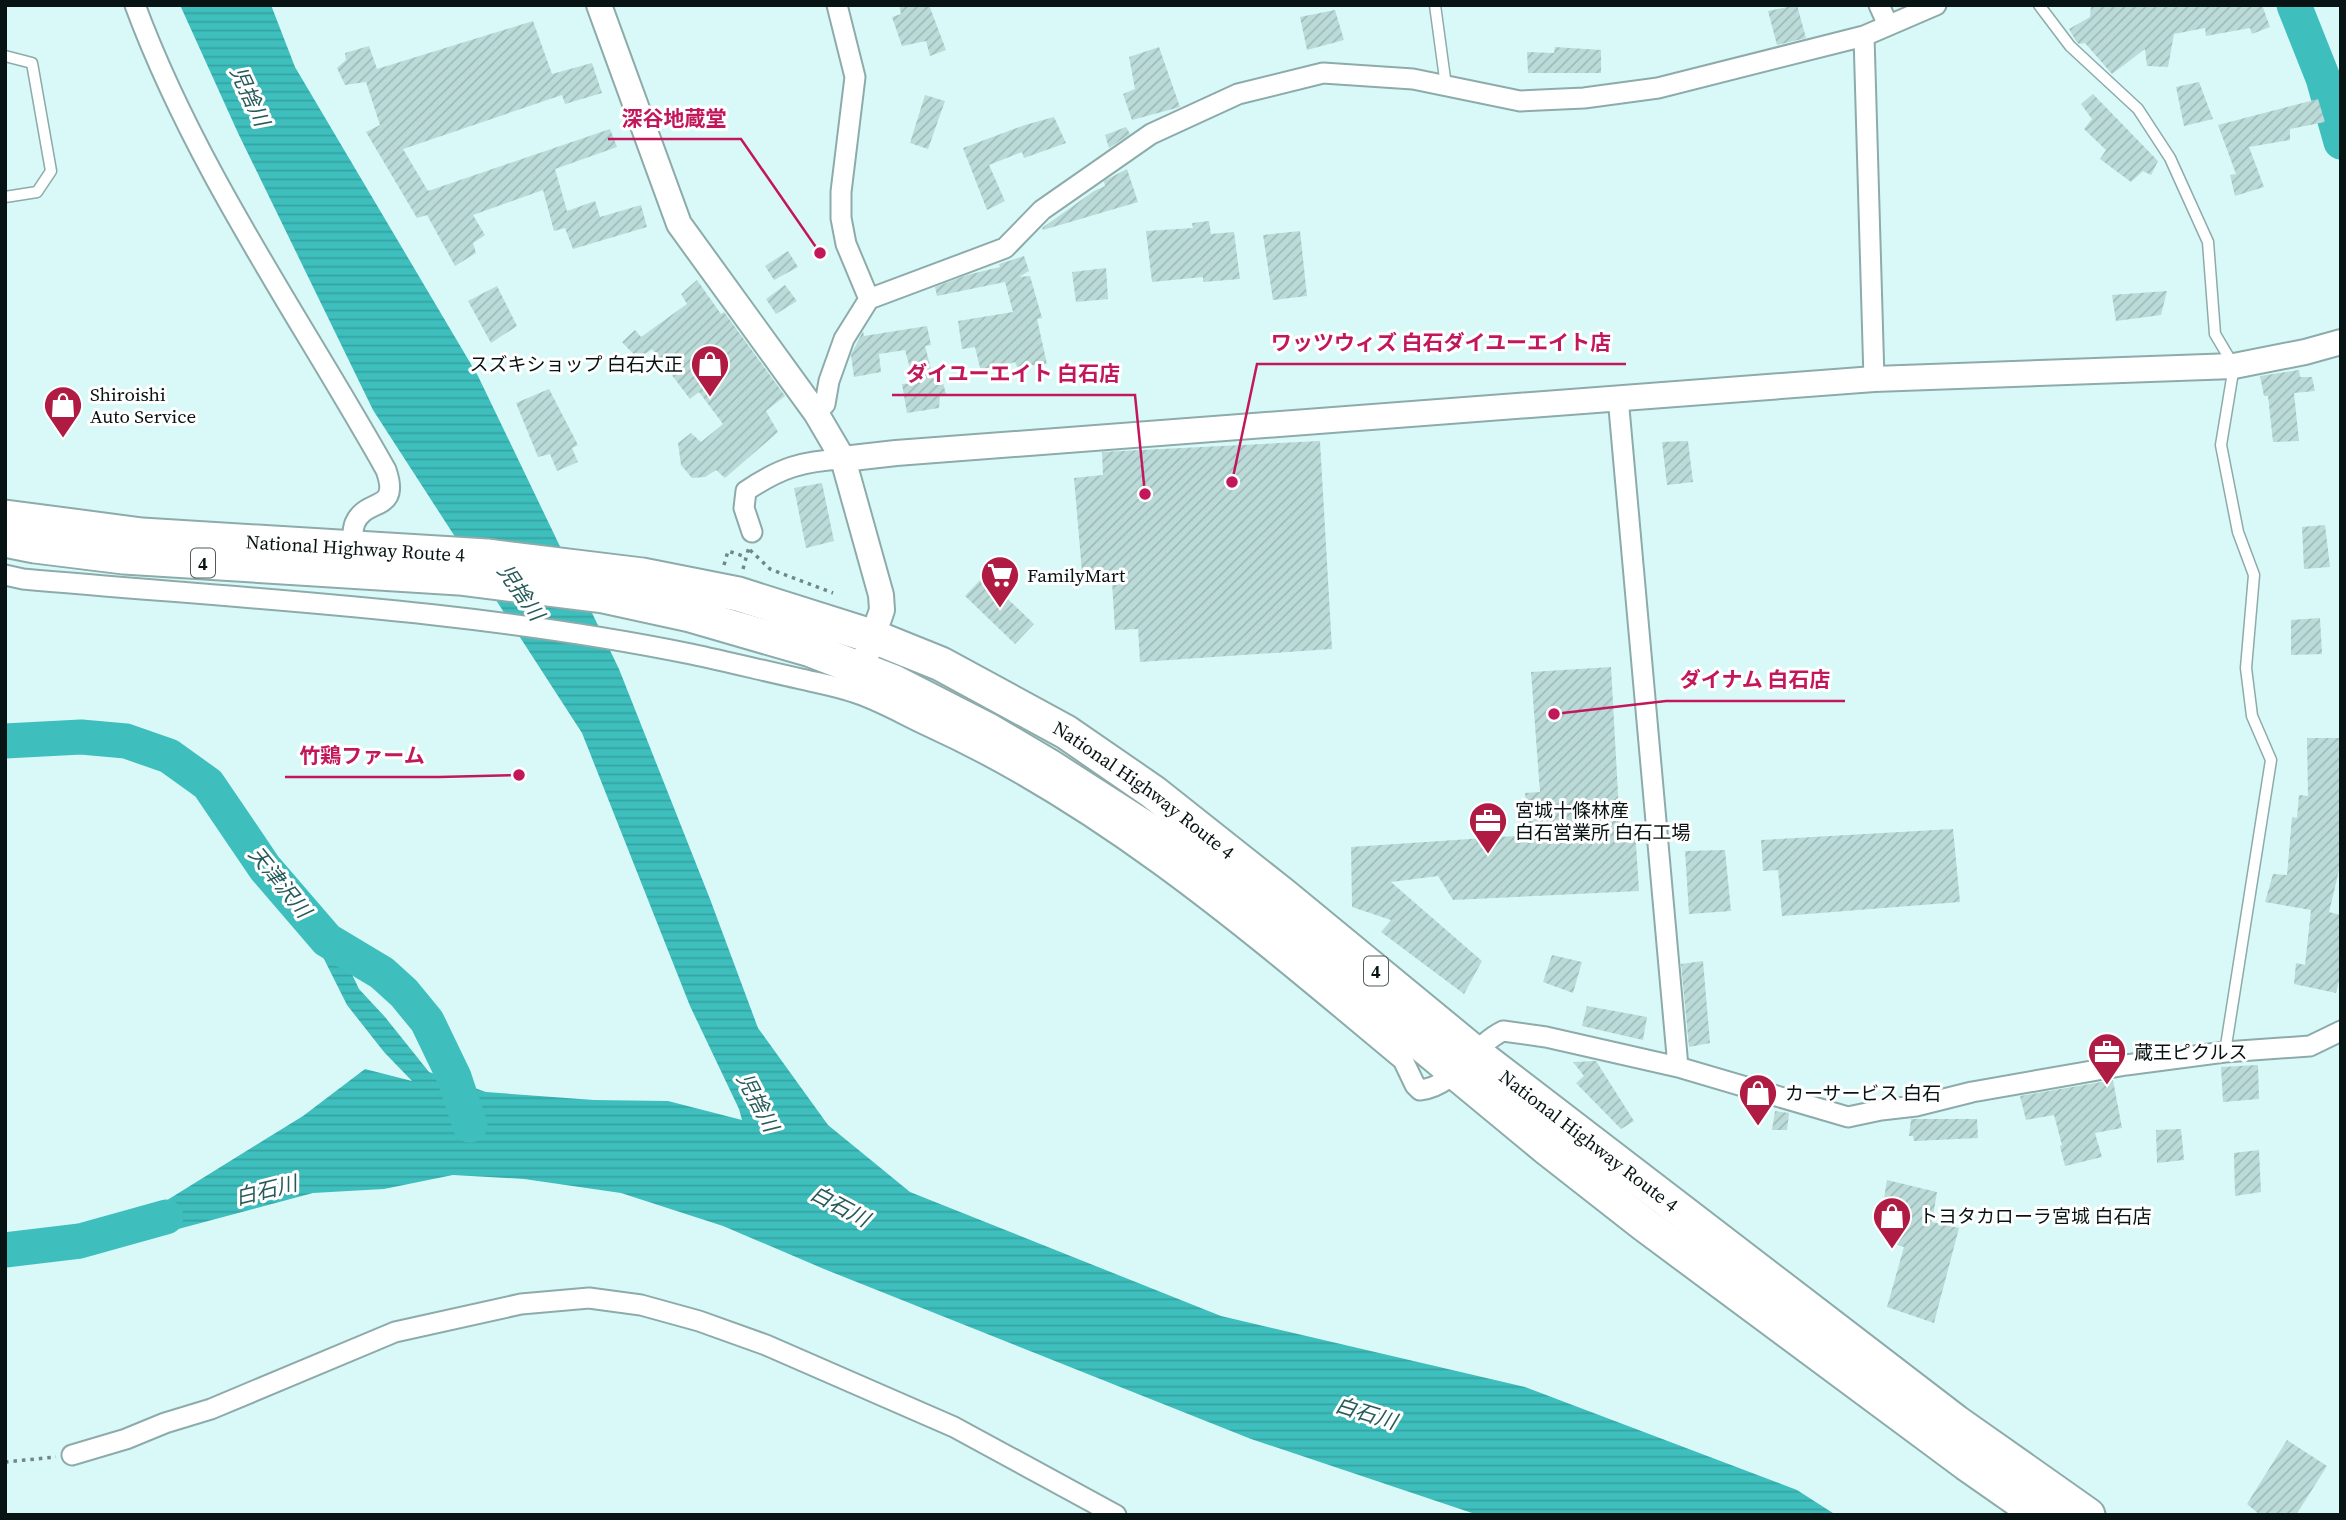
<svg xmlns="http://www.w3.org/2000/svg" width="2346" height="1520" font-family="'Source Serif 4','Noto Sans JP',serif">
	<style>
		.water { fill: url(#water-rules) }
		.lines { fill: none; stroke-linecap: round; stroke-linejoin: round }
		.river { stroke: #3ebfbd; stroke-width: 35 }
		.building { fill: url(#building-hatch) }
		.service-casing { stroke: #8dabaa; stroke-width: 13 }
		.minor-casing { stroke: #8dabaa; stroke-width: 23 }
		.tertiary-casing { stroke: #8dabaa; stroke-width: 28 }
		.trunk-casing { stroke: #8dabaa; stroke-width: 37 }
		.path { stroke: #718786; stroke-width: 3.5; stroke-dasharray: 3.5 5; stroke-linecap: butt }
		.service { stroke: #fff; stroke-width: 10 }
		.minor { stroke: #fff; stroke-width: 19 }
		.tertiary { stroke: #fff; stroke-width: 24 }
		.trunk { stroke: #fff; stroke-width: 33 }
		.labels { text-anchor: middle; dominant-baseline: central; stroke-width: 6; stroke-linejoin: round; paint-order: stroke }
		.shield { fill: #fff; stroke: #525a5a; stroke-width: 2 }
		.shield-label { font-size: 18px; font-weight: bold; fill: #081313 }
		.poi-label { font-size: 19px; fill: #081313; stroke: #fff; text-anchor: start }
		.street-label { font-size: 19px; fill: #081313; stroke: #fff }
		.water-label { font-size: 21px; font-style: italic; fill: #275b5a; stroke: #fff }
		.leader { fill: none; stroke: #c2185b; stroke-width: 2.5 }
		.callout-dot { fill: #c2185b; stroke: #fff; stroke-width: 2.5 }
		.callout-label { font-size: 21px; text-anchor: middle; font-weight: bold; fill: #c2185b; stroke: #fff; stroke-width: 6; stroke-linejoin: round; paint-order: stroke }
	</style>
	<defs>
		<pattern id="water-rules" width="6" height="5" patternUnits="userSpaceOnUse" patternTransform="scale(1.75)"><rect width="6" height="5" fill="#3ebfbd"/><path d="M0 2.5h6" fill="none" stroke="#35a3a2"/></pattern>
		<pattern id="building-hatch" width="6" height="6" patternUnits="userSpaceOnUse" patternTransform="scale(1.75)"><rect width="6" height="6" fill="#bbdbd9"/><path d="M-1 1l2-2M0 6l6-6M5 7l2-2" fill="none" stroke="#9fbbb9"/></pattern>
	</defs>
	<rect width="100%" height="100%" fill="#d9f9f8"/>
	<path class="water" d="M180 5H271L295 67 478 376 619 669 710 899 758 1028 828 1125 910 1192 1221 1316 1525 1387 1797 1490 1836 1515H1478L1251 1439 824 1269 723 1226 621 1193 524 1179 453 1175 384 1189 313 1193 77 1256 303 1116 365 1069 412 1081 384 1052 347 1005 322 955 292 913 323 914 359 989 385 1017 429 1072 486 1092 594 1100 668 1101 742 1120 739 1109 690 1006 582 733 373 410 238 133Z"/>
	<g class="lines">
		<path class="river" d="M2294 5 2323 78 2341 142
			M5 741 81 737 126 741 169 756 208 784 265 868 327 940 382 973 404 993 427 1021 454 1077 470 1125
			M5 1250 80 1241 166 1217"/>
	</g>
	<path class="building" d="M899 5H929L946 50 930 56 926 41 902 46 892 17 901 14Z
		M1797 5 1806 38 1777 45 1768 11Z
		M2091 5H2262L2270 27 2252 34 2250 28 2206 36 2205 28 2174 34 2168 67 2147 66 2145 49 2112 74 2085 43 2079 44 2076 41 2069 29 2090 17Z
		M1335 10 1344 40 1307 50 1300 17Z
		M533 21 552 74 592 63 602 93 565 104 562 95 403 149 428 191 610 129 617 147 555 169 567 211 595 201 600 217 641 205 647 227 573 249 565 228 554 231 543 190 473 215 485 235 473 243 476 253 455 266 427 215 417 218 366 132 380 125 366 82 345 85 337 68 346 60 345 53 369 46 377 69Z
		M1159 47 1180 107 1132 120 1123 94 1135 89 1129 57Z
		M1555 47 1601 50V73H1528L1527 52 1554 53Z
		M2199 82 2213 119 2184 126 2176 87Z
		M2093 94 2158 161 2151 175 2143 171 2131 182 2100 159 2106 150 2084 129 2092 119 2081 104Z
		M925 95 945 101 928 149 910 143Z
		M2318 99 2325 122 2290 129V140L2249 147 2264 187 2235 196 2230 175 2236 174 2218 125Z
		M1054 117 1066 143 1024 158 1022 152 989 165 1005 201 987 210 963 148 1025 125Z
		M1126 127 1130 134 1109 148 1105 135Z
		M1127 169 1138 202 1043 230 1042 228 1094 191 1105 186 1104 181Z
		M1209 221 1211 234 1234 232 1240 279 1203 282V277L1152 282 1146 231 1193 228 1192 223Z
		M1300 231 1307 296 1273 300 1263 235Z
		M788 251 798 267 774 280 765 266Z
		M1024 256 1029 271 1019 277 1030 276 1042 318 1037 319 1047 364 1017 367 1015 362 981 372 975 347 962 349 958 321 1013 312 1005 282 937 296 935 287 967 275 1000 267 999 264Z
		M1106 268 1108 299 1076 302 1072 272Z
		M697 280 721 314 724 312 785 396 766 411 778 432 725 478 716 470 705 477 692 478 681 465 678 443 691 433 701 442 723 424 699 392 690 399 652 349 638 359 622 342 635 330 641 337 687 304 681 294Z
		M785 285 797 301 776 314 766 299Z
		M497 286 517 326 491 343 468 301Z
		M2167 291 2161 315 2116 321 2112 295Z
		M927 326 931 345 925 346 934 380 942 379 946 394 940 395 939 408 907 413 902 384 914 383 905 350 879 354 881 372 854 377 851 355 863 331 864 336Z
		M2299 370 2300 377H2312L2315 391 2294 393 2299 441 2273 442 2268 396H2264L2260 376Z
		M549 389 578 445 572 448 578 462 557 471 550 454 538 457 516 403Z
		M1320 441 1332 649 1140 662 1138 629 1115 630 1112 582 1083 584 1074 478 1103 475 1102 452Z
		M1688 441 1693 482 1667 485 1662 442Z
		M822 483 834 541 806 548 794 488Z
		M2325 525 2330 567 2304 569 2302 527Z
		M984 576 1034 624 1015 644 965 596Z
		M2320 618 2322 654 2291 655V620Z
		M1611 667 1620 830 1635 829 1639 891 1453 900 1438 876 1391 882 1482 961 1464 994 1381 932 1391 920 1352 907 1351 847 1530 835 1525 793 1540 792 1531 672Z
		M2307 738H2341V862L2329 912 2341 915V973L2336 993 2294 984 2296 963 2305 965 2311 910 2265 902 2273 874 2287 875 2292 817 2297 818 2299 795 2308 796Z
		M1953 829 1960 902 1782 916 1778 870 1763 871 1761 840Z
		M1725 850 1731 911 1689 914 1685 851Z
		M1552 955 1582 962 1573 993 1543 982Z
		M1703 961 1710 1043 1689 1047 1681 964Z
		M1587 1006 1647 1017 1643 1040 1582 1026Z
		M1596 1061 1634 1121 1621 1129 1576 1083 1584 1076 1573 1062Z
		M2258 1065 2259 1099 2223 1102 2221 1067Z
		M2113 1080 2122 1128 2095 1133 2102 1157 2065 1166 2060 1146 2062 1145 2054 1115 2026 1120 2020 1096Z
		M1775 1111 1789 1113 1787 1130H1772Z
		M1911 1119H1977L1978 1138 1914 1141 1913 1136H1909Z
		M2181 1129 2184 1160 2157 1163 2156 1130Z
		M2259 1150 2261 1192 2235 1196 2234 1153Z
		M1887 1180 1937 1192 1932 1222 1959 1228 1934 1323 1887 1307 1904 1247 1894 1244 1904 1209 1883 1205Z
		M2287 1440 2327 1466 2296 1515H2260L2247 1504Z"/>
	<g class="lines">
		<g class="service-casing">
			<path id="service" d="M1435 5 1446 86
				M2039 5 2070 46 2138 109 2170 158 2208 242 2215 334 2234 366 2221 445 2238 532 2254 575 2246 668 2252 716 2271 760 2225 1052
				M5 56 32 63 51 171 37 192 5 197"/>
		</g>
		<g class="minor-casing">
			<path id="minor" d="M135 5C196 170 300 317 386 470 401 513 366 497 355 523 352 530 353 539 352 546
				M837 5 855 77 841 192V218L846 244 869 299
				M1879 5 1888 25
				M1864 36 1874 379
				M1618 397 1678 1067
				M816 413 825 404 829 381 844 339 869 299 1005 248 1042 210 1151 134 1238 94 1323 73 1413 79 1520 101 1584 98 1658 88 1864 36 1936 5
				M752 532 744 508 746 491C780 468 802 461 843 459
				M5 575 23 579C246 599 471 609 691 654 728 662 765 671 801 679 818 683 836 686 853 692 879 700 904 715 928 726 1106 807 1254 936 1403 1060L1415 1085 1420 1090C1456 1086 1472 1046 1503 1031L1546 1037 1678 1067 1848 1117 1881 1110 1916 1106 1972 1092 2126 1065 2225 1052 2310 1046 2341 1031
				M72 1455 126 1439 165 1423 211 1409 395 1332 521 1304 589 1298 641 1305 699 1321 766 1345 954 1427 1116 1515"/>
		</g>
		<g class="tertiary-casing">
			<path id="tertiary" d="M599 5 679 224 816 413 843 459 881 595 882 610 862 668
				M843 459 896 453 1874 379 2234 366 2305 352 2341 342"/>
		</g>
		<g class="trunk-casing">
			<g id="trunk">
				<path id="s1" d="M5 517 142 535 487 556 642 575 738 594 874 637 941 664 1066 732 1153 792 1283 895 1475 1053 1956 1422 2088 1515"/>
				<path d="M5 540 35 546 124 557 459 578 603 596 690 615 811 650 894 682 988 730 1049 766 1178 849 1294 939 1548 1149 1645 1225 1967 1464 2040 1515"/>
			</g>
		</g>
		<path class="path" d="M750 550 770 569 833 593
			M724 565 728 551 746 557
			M743 569 749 547
			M5 1462 56 1457"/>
		<use href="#service" class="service"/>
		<use href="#minor" class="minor"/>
		<use href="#tertiary" class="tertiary"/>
		<use href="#trunk" class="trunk"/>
	</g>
	<defs>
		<g id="shop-pin" transform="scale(2.0125)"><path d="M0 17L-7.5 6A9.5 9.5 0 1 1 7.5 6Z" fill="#af1b42" stroke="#fff"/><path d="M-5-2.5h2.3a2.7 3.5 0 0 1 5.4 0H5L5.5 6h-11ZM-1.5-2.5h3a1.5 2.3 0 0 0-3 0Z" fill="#fff"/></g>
		<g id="supermarket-pin" transform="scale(2.0125)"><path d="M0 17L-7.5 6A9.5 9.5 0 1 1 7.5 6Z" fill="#af1b42" stroke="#fff"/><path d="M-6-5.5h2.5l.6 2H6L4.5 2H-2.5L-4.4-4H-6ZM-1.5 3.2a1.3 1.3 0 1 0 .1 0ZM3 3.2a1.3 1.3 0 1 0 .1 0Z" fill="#fff"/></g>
		<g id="office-pin" transform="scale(2.0125)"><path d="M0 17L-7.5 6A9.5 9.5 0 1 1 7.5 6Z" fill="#af1b42" stroke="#fff"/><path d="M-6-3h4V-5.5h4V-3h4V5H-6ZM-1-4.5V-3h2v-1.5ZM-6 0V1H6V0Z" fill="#fff"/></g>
	</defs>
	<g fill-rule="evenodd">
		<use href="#shop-pin" x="710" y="364"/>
		<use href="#shop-pin" x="63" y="405"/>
		<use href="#supermarket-pin" x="1000" y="575"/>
		<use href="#office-pin" x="1488" y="821"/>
		<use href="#office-pin" x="2107" y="1052"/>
		<use href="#shop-pin" x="1758" y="1093"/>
		<use href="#shop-pin" x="1892" y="1216"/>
	</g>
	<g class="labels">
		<g class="shield">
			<rect x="191" y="548.5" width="24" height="29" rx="5"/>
			<rect x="1364" y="956.5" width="24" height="29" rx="5"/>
		</g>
		<g class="shield-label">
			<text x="203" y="563">4</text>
			<text x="1376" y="971">4</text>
		</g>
		<g class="poi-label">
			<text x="683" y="364" text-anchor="end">スズキショップ 白石大正</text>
			<text x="90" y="394">Shiroishi<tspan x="90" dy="22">Auto Service</tspan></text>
			<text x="1027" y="575">FamilyMart</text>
			<text x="1515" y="810">宮城十條林産<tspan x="1515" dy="22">白石営業所 白石工場</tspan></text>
			<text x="2134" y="1052">蔵王ピクルス</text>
			<text x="1785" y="1093">カーサービス 白石</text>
			<text x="1919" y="1216">トヨタカローラ宮城 白石店</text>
		</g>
		<g class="street-label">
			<text stroke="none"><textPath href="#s1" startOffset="352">National Highway Route 4</textPath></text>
			<text stroke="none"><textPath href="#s1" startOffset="1192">National Highway Route 4</textPath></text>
			<text stroke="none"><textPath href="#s1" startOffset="1759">National Highway Route 4</textPath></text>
		</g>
		<g class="water-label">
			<text transform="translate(250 96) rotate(65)">児捨川</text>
			<text transform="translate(521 592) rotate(55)">児捨川</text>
			<text transform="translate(280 882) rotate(51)">天津沢川</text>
			<text transform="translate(758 1102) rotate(62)">児捨川</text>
			<text transform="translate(266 1190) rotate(-14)">白石川</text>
			<text transform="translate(840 1206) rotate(28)">白石川</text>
			<text transform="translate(1366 1413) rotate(17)">白石川</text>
		</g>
	</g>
	<path class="leader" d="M820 253L741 139H608M1232 482L1257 364H1626M1145 494L1135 395H892M1554 714L1666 701H1845M519 775L439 777H285"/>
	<g class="callout-dot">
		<circle cx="820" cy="253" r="7"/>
		<circle cx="1232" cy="482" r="7"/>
		<circle cx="1145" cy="494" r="7"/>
		<circle cx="1554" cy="714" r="7"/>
		<circle cx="519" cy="775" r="7"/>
	</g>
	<g class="callout-label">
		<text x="674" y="126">深谷地蔵堂</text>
		<text x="1441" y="350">ワッツウィズ 白石ダイユーエイト店</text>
		<text x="1013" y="381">ダイユーエイト 白石店</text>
		<text x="1755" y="687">ダイナム 白石店</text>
		<text x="362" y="763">竹鶏ファーム</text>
	</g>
	<rect width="2346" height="1520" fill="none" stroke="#081313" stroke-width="14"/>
</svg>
